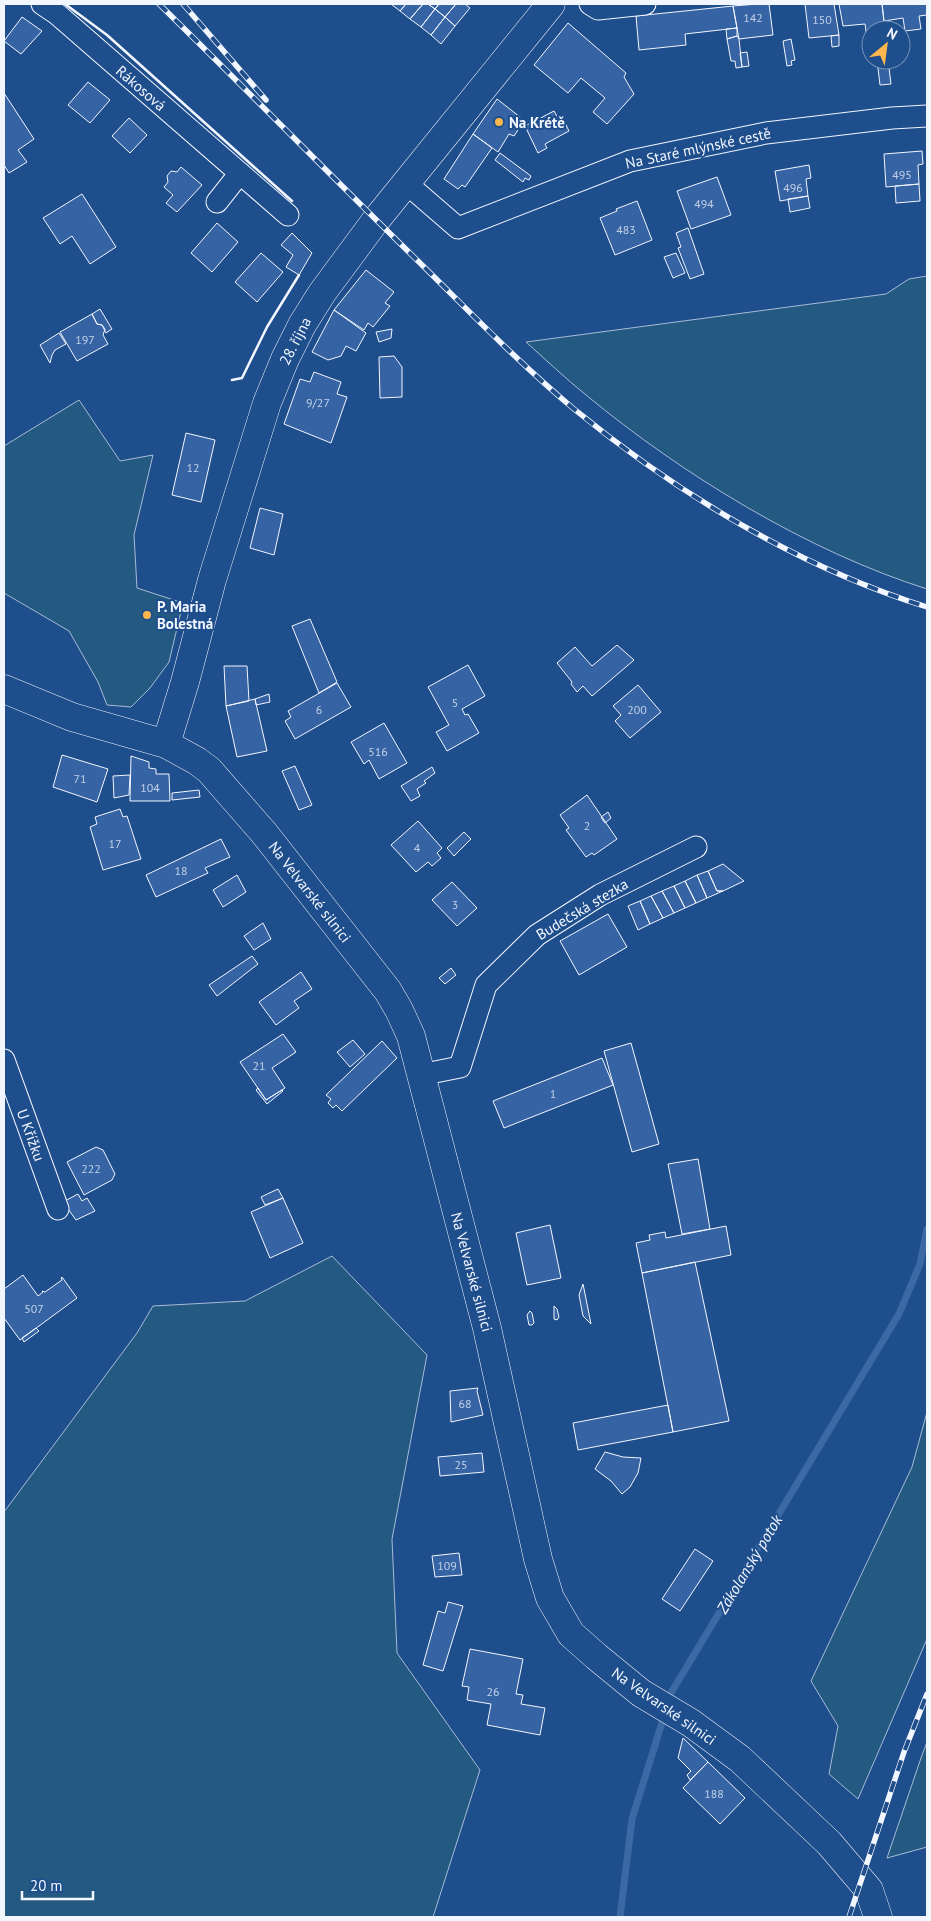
<svg xmlns="http://www.w3.org/2000/svg" width="931" height="1921" font-family="'PT Sans',sans-serif">
	<style>
		.green { fill: #245a82; stroke: #a8bbd7 }
		.lines { fill: none; stroke-linecap: round; stroke-linejoin: round }
		.stream { stroke: #3b69a3; stroke-width: 7 }
		.building { fill: #3563a3; stroke: #f2f6ff }
		.street-casing { stroke: #f2f6ff; stroke-width: 23 }
		.secondary-casing { stroke: #f2f6ff; stroke-width: 29 }
		.street { stroke: #1f4e8c; stroke-width: 21 }
		.secondary { stroke: #1f4e8c; stroke-width: 28 }
		.rail-casing { stroke: #f2f6ff; stroke-width: 5.5 }
		.rail { stroke: #1f4e8c; stroke-width: 4; stroke-dasharray: 11; stroke-linecap: butt }
		.wall { stroke: #f2f6ff; stroke-width: 2.5 }
		.poi-dot { fill: #ffb74d; stroke: #1f4e8c; stroke-width: 2 }
		.labels { text-anchor: middle; dominant-baseline: central; stroke-width: 4; stroke-linejoin: round; paint-order: stroke }
		.number-label { font-size: 12px; fill: #c3d1e8 }
		.street-label { font-size: 15px; fill: #f2f6ff; stroke: #1f4e8c }
		.poi-label { font-size: 15px; font-weight: bold; fill: #f2f6ff; stroke: #1f4e8c; text-anchor: start }
		.water-label { font-size: 16px; font-style: italic; fill: #f2f6ff; stroke: #1f4e8c }
	</style>
	<rect width="100%" height="100%" fill="#1f4e8c"/>
	<path class="green" d="M927 276V589C807 551 683 475 586 395 565 378 546 360 526 342L886 294 909 279Z
		M79 400 120 461 153 455 134 535 137 588 183 603 169 662 150 688 131 707 107 705 98 682 69 631 4 593V446Z
		M332 1256 427 1355 392 1539 397 1653 480 1770 433 1917H4V1512L137 1333 153 1306 245 1301Z
		M927 1412V1639L858 1799 829 1774 838 1726 811 1681 912 1467Z
		M927 1742V1847L887 1858 921 1758Z"/>
	<g class="lines">
		<path class="stream" d="M668 1703 671 1693 899 1314 920 1264 927 1229
			M620 1917 632 1819 665 1713"/>
	</g>
	<path class="building" d="M391 4H406L400 11Z
		M406 4H423L410 19 400 11Z
		M423 4H428L435 9 421 27 410 19Z
		M428 4H439L435 9Z
		M439 4H456L445 17 435 9Z
		M456 4H465L470 8 455 26 445 17Z
		M758 4H769L773 35 739 39 733 6Z
		M805 4H834L839 35 809 38Z
		M839 4H882L885 30H871V45L868 46 865 24 843 26Z
		M882 4H927V15L919 16 921 29 905 31 903 18 884 21Z
		M733 6 737 28 685 34 686 45 639 50 636 16Z
		M435 9 445 17 431 35 421 27Z
		M22 17 42 31 21 54 4 41Z
		M445 17 455 26 441 44 431 35Z
		M568 23 626 73 624 77 634 94 607 124 593 112 605 98 581 78 568 93 534 65Z
		M737 28V36L727 39 726 29Z
		M839 35V46L832 47 831 36Z
		M737 36 739 39 742 67 736 68 735 61H731L727 39Z
		M791 39 795 60 791 61 792 65 787 66 783 41Z
		M747 52 749 66 742 67 740 53Z
		M877 60H888L891 84 880 85Z
		M88 82 110 100 90 123 68 105Z
		M4 93 34 139 18 150 27 162 9 173 4 165Z
		M497 99 520 117 513 127 518 130 514 136 509 134 498 152 473 134Z
		M554 111 562 125 565 123 569 131 545 144 547 148 538 153 525 126Z
		M129 118 147 135 130 153 112 136Z
		M473 134 492 148 465 187 462 185 458 189 444 179Z
		M922 151 923 164 918 165 919 184 886 187 884 154Z
		M500 153 531 176 529 180 525 178 523 182 495 160Z
		M809 165 811 178 806 179 808 196 780 201 775 171Z
		M181 167 202 185 177 212 166 203 173 195 164 187 168 182 167 176 171 171 177 172Z
		M717 177 731 215 691 229 677 191Z
		M919 184 920 201 896 203 895 186Z
		M82 194 116 247 90 264 72 236 60 244 43 218Z
		M808 196 810 208 790 212 788 199Z
		M637 201 652 240 615 255 600 218 617 211 616 209Z
		M217 223 238 242 212 272 191 253Z
		M688 228 704 274 690 279 678 248 681 247 676 233Z
		M292 233 312 253 299 275 286 267 293 255 281 245Z
		M261 253 283 272 257 302 235 282Z
		M676 253 685 273 673 278 664 257Z
		M366 270 394 292 385 303 390 306 373 327 368 323 364 330 334 310Z
		M100 309 112 329 106 333 102 325 97 324 92 314Z
		M334 310 366 333 356 351 346 346 341 356 328 360 312 352Z
		M92 314 97 324 102 325 105 329 103 335 108 344 77 361 60 332Z
		M392 329 391 338 379 342 376 332Z
		M59 333 66 344 55 350 52 355 50 363 40 345Z
		M394 356 402 367V397L380 398 379 357Z
		M314 372 341 382 337 394 347 397 331 443 284 424 300 379 310 382Z
		M186 433 215 440 201 502 172 495Z
		M260 508 283 514 274 555 250 548Z
		M310 619 337 682 319 693 292 626Z
		M617 645 634 660 592 696 583 686 577 692 571 684 572 682 557 663 575 647 592 666Z
		M468 665 485 696 462 709 465 715 468 714 479 733 447 751 436 732 449 725 428 687Z
		M224 666H247L249 701 226 706Z
		M337 683 351 707 295 739 285 721 291 717 288 711Z
		M638 685 661 712 630 738 615 721 621 715 613 706Z
		M269 694 270 702 256 705 255 699Z
		M255 699 267 751 237 757 226 706Z
		M384 723 407 763 379 779 369 760 364 764 351 742Z
		M62 755 108 769 97 802 53 787Z
		M131 756 149 762V768L156 769V774H169L170 801H130Z
		M295 766 312 805 299 810 282 771Z
		M432 767 435 773 424 781 426 783 417 789 420 796 411 801 401 786Z
		M130 775 129 795 114 798 113 776Z
		M199 790 200 797 172 800V793Z
		M587 795 617 839 594 855 592 853 586 857 566 830 569 828 560 815Z
		M120 809 123 817 127 816 141 859 103 870 90 827 97 824 95 817Z
		M608 812 611 818 605 823 601 817Z
		M418 821 442 848 437 853 441 858 432 866 428 862 416 872 391 845Z
		M464 832 471 839 454 856 447 848Z
		M221 839 230 857 205 868 208 873 156 897 146 875Z
		M723 864 744 881 723 891H717L708 871Z
		M708 871 717 891H723L707 898 697 875Z
		M237 875 246 892 223 907 213 890Z
		M697 875 707 898 696 903 685 881Z
		M685 881 696 903 685 908 674 886Z
		M452 882 477 908 457 926 432 900Z
		M674 886 685 908 674 913 662 891Z
		M662 891 674 913 663 918 651 896Z
		M651 896 663 918 650 924 640 901Z
		M640 901 650 924 638 930 628 906Z
		M608 914 627 947 579 975 560 941Z
		M263 923 271 939 254 950 244 936Z
		M252 956 258 964 217 996 209 985Z
		M451 968 456 975 445 984 439 978Z
		M301 972 312 989 294 1001 299 1008 276 1025 259 1002Z
		M283 1034 296 1052 272 1068 285 1088 266 1100 240 1062Z
		M353 1040 365 1054 350 1067 337 1052Z
		M382 1041 397 1058 342 1111 336 1105 333 1108 328 1103 331 1099 326 1095Z
		M631 1043 659 1144 632 1152 604 1051Z
		M602 1058 613 1085 504 1128 493 1101Z
		M258 1088 266 1100 282 1090 283 1091 267 1104 256 1090Z
		M96 1147 103 1150 115 1174 112 1180 84 1195 67 1162Z
		M698 1159 710 1229 682 1234 668 1164Z
		M278 1189 283 1198 265 1205 261 1197Z
		M78 1194 82 1201 87 1198 95 1211 76 1220 63 1202Z
		M283 1198 303 1243 270 1258 251 1212Z
		M550 1225 561 1278 527 1285 516 1233Z
		M726 1226 731 1255 642 1273 636 1243 650 1240 649 1235 665 1232 666 1238Z
		M695 1262 729 1421 673 1432 642 1273Z
		M23 1275 38 1296 43 1292 42 1291 45 1292 62 1280 61 1278 62 1277 77 1298 20 1340 4 1318V1289Z
		M583 1284 591 1324 583 1316 579 1295Z
		M554 1306 557 1309 559 1317 557 1320 554 1319Z
		M530 1311 532 1313 534 1323 532 1325H529L527 1315Z
		M36 1328 39 1331 24 1342 22 1338Z
		M478 1388 477 1391 483 1415 451 1422 450 1391Z
		M668 1405 673 1432 578 1450 573 1423Z
		M605 1452 623 1457 641 1458 638 1473 630 1487 622 1494 611 1481 595 1469Z
		M482 1453 484 1472 440 1476 438 1457Z
		M695 1549 713 1561 680 1611 662 1599Z
		M459 1553 462 1575 435 1577 432 1556Z
		M448 1602 463 1606 443 1671 423 1665 438 1611 445 1613Z
		M470 1649 523 1659 516 1694 523 1695 521 1704 545 1708 540 1735 487 1725 491 1704 467 1700 469 1687 462 1686Z
		M683 1738 708 1762 690 1780 687 1775 691 1771 678 1758Z
		M708 1762 745 1798 720 1824 683 1788Z"/>
	<g class="lines">
		<g class="street-casing">
			<path id="street" d="M42 4 57 14 288 215
				M590 4 598 9 645 4
				M406 183 458 228 630 161 766 133 892 118 927 116
				M217 202 240 173
				M4 1060 58 1209
				M420 1075 460 1067 486 985 537 935 600 895 696 847"/>
		</g>
		<g class="secondary-casing">
			<path id="secondary" d="M4 689 72 717 166 744 197 761 209 770 264 833 388 991 399 1010 411 1036 487 1328 538 1559 550 1598 571 1634 597 1657 641 1693 691 1723 740 1759 829 1843 869 1890 878 1917
				M166 744 185 682 212 580 267 403 285 359 302 325 322 293 376 220 551 4"/>
		</g>
		<use href="#street" class="street"/>
		<use href="#secondary" class="secondary"/>
		<g class="rail-casing">
			<path id="rail" d="M159 4C246 89 332 177 419 262 470 312 520 364 574 409 678 494 799 567 927 607
				M183 4 266 100
				M849 1917 904 1752 927 1694"/>
		</g>
		<use href="#rail" class="rail"/>
		<path class="wall" d="M65 4 107 35 292 201
			M232 380 242 378 267 327 299 275"/>
	</g>
	<g class="poi-dot">
		<circle cx="499" cy="122" r="5"/>
		<circle cx="147" cy="615" r="5"/>
	</g>
	<g class="labels">
		<g class="number-label">
			<text x="753" y="17">142</text>
			<text x="822" y="19">150</text>
			<text x="902" y="174">495</text>
			<text x="793" y="187">496</text>
			<text x="704" y="203">494</text>
			<text x="626" y="229">483</text>
			<text x="85" y="339">197</text>
			<text x="318" y="402">9/27</text>
			<text x="193" y="467">12</text>
			<text x="455" y="702">5</text>
			<text x="319" y="709">6</text>
			<text x="637" y="709">200</text>
			<text x="378" y="751">516</text>
			<text x="80" y="778">71</text>
			<text x="150" y="787">104</text>
			<text x="587" y="825">2</text>
			<text x="115" y="843">17</text>
			<text x="417" y="847">4</text>
			<text x="181" y="870">18</text>
			<text x="455" y="904">3</text>
			<text x="259" y="1065">21</text>
			<text x="553" y="1093">1</text>
			<text x="91" y="1168">222</text>
			<text x="34" y="1308">507</text>
			<text x="465" y="1403">68</text>
			<text x="461" y="1464">25</text>
			<text x="447" y="1565">109</text>
			<text x="493" y="1691">26</text>
			<text x="714" y="1793">188</text>
		</g>
		<g class="street-label">
			<text transform="translate(141 88) rotate(41)">Rákosová</text>
			<text transform="translate(698 148) rotate(-12)">Na Staré mlýnské cestě</text>
			<text transform="translate(295 341) rotate(-63)">28. října</text>
			<text transform="translate(310 892) rotate(52)">Na Velvarské silnici</text>
			<text transform="translate(582 909) rotate(-31)">Budečská stezka</text>
			<text transform="translate(31 1135) rotate(70)">U Křížku</text>
			<text transform="translate(472 1272) rotate(75)">Na Velvarské silnici</text>
			<text transform="translate(664 1706) rotate(35)">Na Velvarské silnici</text>
		</g>
		<g class="poi-label">
			<text x="509" y="122">Na Krétě</text>
			<text x="157" y="606">P. Maria<tspan x="157" dy="17">Bolestná</tspan></text>
		</g>
		<g class="water-label">
			<text transform="translate(749 1564) rotate(-59)">Zákolanský potok</text>
		</g>
	</g>
	<rect width="931" height="1921" fill="none" stroke="#f2f6ff" stroke-width="10"/>
	<g transform="translate(886 45) rotate(29)"><circle r="24" fill="#1f4e8c" stroke="#7391ba"/>
	<path d="M0-4L9 19L0 12L-9 19Z" fill="#ffb74d"/>
	<text y="-8" font-size="14" font-weight="bold" text-anchor="middle" fill="#f2f6ff">N</text>
	</g>
	<path d="M22 1891v8h71v-8" fill="none" stroke="#f2f6ff" stroke-width="2.5"/>
	<text x="30" y="1891" font-size="15" fill="#f2f6ff" stroke="#1f4e8c" stroke-width="4" paint-order="stroke">20 m</text>
</svg>
